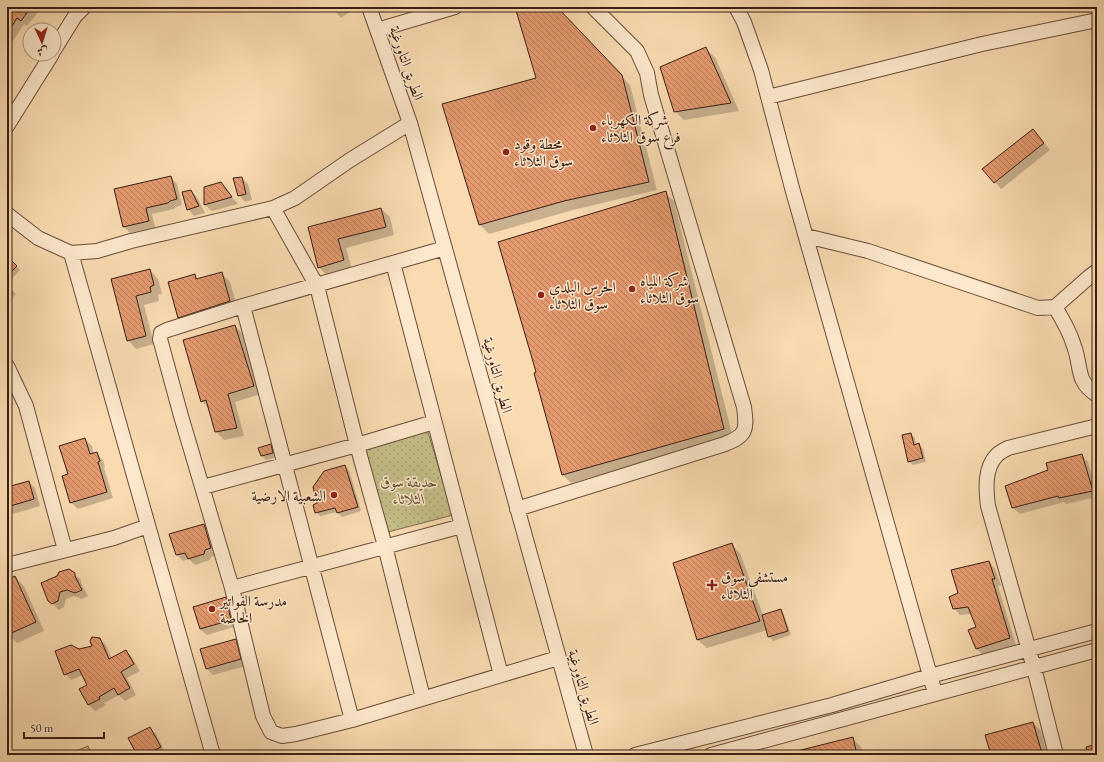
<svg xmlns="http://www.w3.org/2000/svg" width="1104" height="762" font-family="'EB Garamond',Amiri,serif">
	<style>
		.green { fill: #c4be88; stroke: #7e6e4e }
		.garden { fill: url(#garden-dots); stroke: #7e6e4e }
		.shadow { fill: #0003 }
		.building { fill: url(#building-back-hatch); stroke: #391e13 }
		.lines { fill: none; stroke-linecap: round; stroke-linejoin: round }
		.minor-casing { stroke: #694d3a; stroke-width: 16 }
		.minor { stroke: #fce8cc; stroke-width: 14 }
		.poi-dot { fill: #8f2418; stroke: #fce8cc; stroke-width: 1.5 }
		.labels { text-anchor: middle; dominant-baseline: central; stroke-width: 3; stroke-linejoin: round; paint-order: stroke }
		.street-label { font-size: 15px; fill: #391e13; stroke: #fce8cc }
		.poi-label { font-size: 15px; fill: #391e13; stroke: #fce8cc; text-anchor: start }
		.park-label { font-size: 15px; font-style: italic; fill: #634e36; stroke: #fce8cc }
	</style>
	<defs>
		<pattern id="garden-dots" width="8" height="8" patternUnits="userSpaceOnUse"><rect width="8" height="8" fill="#c4be88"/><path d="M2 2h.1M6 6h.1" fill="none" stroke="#a9a374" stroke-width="1.8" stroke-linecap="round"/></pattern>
		<pattern id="building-back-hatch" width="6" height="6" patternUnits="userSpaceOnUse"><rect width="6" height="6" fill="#e4996f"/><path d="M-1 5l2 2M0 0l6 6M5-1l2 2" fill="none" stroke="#ba7c5a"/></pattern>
	</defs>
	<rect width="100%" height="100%" fill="#fadbb1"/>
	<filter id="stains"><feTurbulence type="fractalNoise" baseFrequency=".005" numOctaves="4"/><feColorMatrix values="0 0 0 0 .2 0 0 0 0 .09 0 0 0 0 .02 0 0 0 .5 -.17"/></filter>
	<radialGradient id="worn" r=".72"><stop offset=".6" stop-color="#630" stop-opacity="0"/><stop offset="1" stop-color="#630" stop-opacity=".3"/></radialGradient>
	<path class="green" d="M88 746 92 755H67Z"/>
	<path class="garden" d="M427 429 453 515 384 533 361 445Z"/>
	<path class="shadow" d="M7 7H42L27 26 24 24 7 50Z
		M332 7H349L351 11 341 18Z
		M516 7H556L630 85 657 190 573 210 489 234 480 225 444 105 538 79Z
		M706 49 715 57 739 111 684 120 675 111Z
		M1033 130 1050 150 1001 189 995 182Z
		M171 177 177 184 182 205 176 207 174 209 152 214 155 227 130 233 124 227Z
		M242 178 248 184 252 200 245 202 239 195Z
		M220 183 238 204 212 211 205 205Z
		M191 191 197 197 205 213 194 216 188 209Z
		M665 193 674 201 733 438 571 483 563 475Z
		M381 209 390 217 394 235 346 248 352 269 327 276 319 267 310 228Z
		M7 257 20 270 7 284Z
		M150 270 158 279 162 294 158 295 159 301 144 305 154 344 136 349 128 340 112 280Z
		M221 273 230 282 238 310 187 326 179 317 194 275 199 279Z
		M7 285 16 294 7 304Z
		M235 326 243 334 261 394 235 402 244 436 224 440 216 432 210 409 202 401Z
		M7 393 14 404 7 409Z
		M911 434 915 438 916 445 919 444 923 449 926 462 913 465 909 461Z
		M85 439 92 446 94 454 96 453 103 460 105 467 104 468 113 498 78 509 71 502Z
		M270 445 274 450 276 457 266 460 262 456Z
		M1082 456 1088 462 1097 492V497L1066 504 1064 502 1020 514 1013 508 1006 486 1050 470Z
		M345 466 349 470 361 511 342 517 337 512 320 516 316 512 318 504Z
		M29 482 35 488 40 506 13 514 10 511 8 512 7 511V488Z
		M204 525 210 531 217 555 211 557 210 560 195 565 189 559 183 561 177 555 171 535Z
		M732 545 740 553 763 615 780 610 784 614 791 635 773 641 769 636 767 630 707 648 698 640 674 563Z
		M989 562 995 569 1001 585 998 586 1016 645 983 655 977 649V628L971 614 960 615 954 608 960 594Z
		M74 574 81 580V583L88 596 82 599 74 596 66 599 64 607 59 610 49 600Z
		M15 577 24 586 44 631 17 643 7 633V581Z
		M225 599 232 605 237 626 207 635 200 629 194 608Z
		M100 639 106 645 112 659 126 651 132 657 140 671 127 678 136 695 125 701 119 695 104 703 106 705 95 711 89 705 81 689 89 685 83 675 71 680 65 674 79 650 93 647Z
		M235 640 242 647 246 666 213 675 207 669Z
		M1033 723 1041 731 1047 755H992Z
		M150 728 156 734 166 754 164 755H138Z
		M853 739 861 747 863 755H784Z"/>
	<path class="building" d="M7 7H31L21 21 17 18 7 34Z
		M515 7H557L622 75 649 182 564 201 479 225 442 104 536 78Z
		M706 47 731 103 674 112 660 67Z
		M1033 129 1044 143 994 183 982 169Z
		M171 176 177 199 170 201 168 203 146 208 149 221 123 227 114 189Z
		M242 177 246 194 238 196 233 178Z
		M221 182 232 197 204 205V187Z
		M191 190 199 206 187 210 182 192Z
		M666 191 724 429 562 475 534 373 536 372 498 242Z
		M381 208 386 227 338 239 344 260 318 268 308 227Z
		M7 256 17 266 7 276Z
		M150 269 154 285 150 287 151 292 136 296 146 336 127 341 111 279Z
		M222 272 230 301 178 318 168 282 195 274 196 279Z
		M235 325 254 386 228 394 237 428 215 432 206 400 201 402 183 340Z
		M911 433 914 445 919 443 923 458 908 462 902 435Z
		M85 438 90 454 97 452 100 461 98 462 107 492 70 503 62 476 68 474 59 446Z
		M271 444 273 453 261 456 258 448Z
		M1082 454 1093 491 1059 498 1058 496 1012 508 1005 486 1048 470 1046 463Z
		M345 465 358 507 337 513 335 508 315 513 313 505 317 503 313 487 324 471Z
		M29 481 34 499 7 507V487Z
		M204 524 211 548 205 550 204 554 188 559 185 553 176 555 169 534Z
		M732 543 760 621 697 640 673 563Z
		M989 561 995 579H992L1010 638 976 649 968 630 976 627 968 607 953 609 949 597 958 593 951 570Z
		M69 569 75 573V576L82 590 75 593 67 590 60 592 58 601 52 604 48 601 41 583 57 576 59 572Z
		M15 576 36 622 7 635V580Z
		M226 597 231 620 200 629 193 607Z
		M781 609 788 631 768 637 762 615Z
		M92 637 100 638 109 659 126 650 134 664 121 672 130 688 118 695 114 688 99 697 100 699 88 705 79 689 87 685 79 669 64 675 55 651 71 645 79 649 92 646 90 641Z
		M236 639 241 659 206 669 200 649Z
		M1033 722 1041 750 1024 755H991L985 735Z
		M150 727 161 747 145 755H137L128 738Z
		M853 737 857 755H793V752Z
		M1097 744V755H1088L1086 747Z"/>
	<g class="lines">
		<g class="minor-casing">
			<path id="minor" d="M369 7 410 123 586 755
				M736 7 744 22 761 70 792 188 935 693
				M377 30 455 7
				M54 50 75 16 84 7
				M768 97 982 44 1097 20
				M7 126 52 54
				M273 208 317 286 357 445 385 546 423 698
				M7 214 38 238 71 253 97 251 131 241 273 208 295 198 350 160 410 123
				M806 236 868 251 1038 308 1055 307 1089 277 1097 271
				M445 248 243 306 167 330 161 333 160 339 181 416 232 588 263 716 271 732 282 736 296 734 352 720 558 658
				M71 253 213 755
				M393 263 501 675
				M243 306 352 720
				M1055 307C1063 320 1070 332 1074 346 1082 367 1075 381 1097 395
				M7 366 26 406 65 550
				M203 487 357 445 434 422
				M517 509 725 444C747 435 747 430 744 407L651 95 647 73 637 51 593 7
				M7 565 114 538 148 526
				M232 588 462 526
				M635 755 832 705 930 676 1097 631
				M711 755 1097 650
				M1056 755 1034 668 988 506C986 490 984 468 997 455 1000 452 1004 450 1008 448L1097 426"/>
		</g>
		<use href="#minor" class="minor"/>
	</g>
	<g class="poi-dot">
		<circle cx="593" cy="128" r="4"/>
		<circle cx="506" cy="152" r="4"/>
		<circle cx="632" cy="289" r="4"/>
		<circle cx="541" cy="295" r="4"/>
		<circle cx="334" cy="495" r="4"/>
		<path d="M710 579h4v4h4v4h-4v4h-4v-4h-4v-4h4z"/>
		<circle cx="212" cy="609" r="4"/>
	</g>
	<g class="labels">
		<g class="street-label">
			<text transform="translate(407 63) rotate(71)">الطريق التاورغية</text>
			<text transform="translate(498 375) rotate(75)">الطريق التاورغية</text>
			<text transform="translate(584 687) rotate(74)">الطريق التاورغية</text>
		</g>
		<g class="poi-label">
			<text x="601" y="119">شركة الكهرباء<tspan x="601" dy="17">فرع سوق الثلاثاء</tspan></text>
			<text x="514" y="143">محطة وقود<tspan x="514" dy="17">سوق الثلاثاء</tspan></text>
			<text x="640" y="280">شركة المياه<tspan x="640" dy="17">سوق الثلاثاء</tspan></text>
			<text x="549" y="286">الحرس البلدي<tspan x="549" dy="17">سوق الثلاثاء</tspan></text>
			<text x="326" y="495" text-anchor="end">الشعبية الارضية</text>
			<text x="721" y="576">مستشفى سوق<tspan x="721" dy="17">الثلاثاء</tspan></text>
			<text x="220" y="600">مدرسة الفواتير<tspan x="220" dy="17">الخاصة</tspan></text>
		</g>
		<g class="park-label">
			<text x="409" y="481">حديقة سوق<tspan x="409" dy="17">الثلاثاء</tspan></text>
		</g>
	</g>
	<rect width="1104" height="762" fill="none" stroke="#fadbb1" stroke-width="24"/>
	<rect x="8" y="8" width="1088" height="746" fill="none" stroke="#391e13" stroke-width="2"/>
	<rect x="12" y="12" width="1080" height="738" fill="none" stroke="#391e13"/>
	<g transform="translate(42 42) rotate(176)"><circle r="19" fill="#fce8cc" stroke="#ae9782"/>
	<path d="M0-3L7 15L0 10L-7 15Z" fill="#8f2418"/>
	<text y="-6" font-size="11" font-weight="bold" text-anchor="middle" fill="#391e13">ش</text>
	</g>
	<path d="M24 732v6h80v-6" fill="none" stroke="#391e13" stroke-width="2"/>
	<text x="30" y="732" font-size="12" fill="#391e13" stroke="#fce8cc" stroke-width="3" paint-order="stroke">50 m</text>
	<rect width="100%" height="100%" filter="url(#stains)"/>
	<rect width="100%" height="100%" fill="url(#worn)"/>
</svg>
